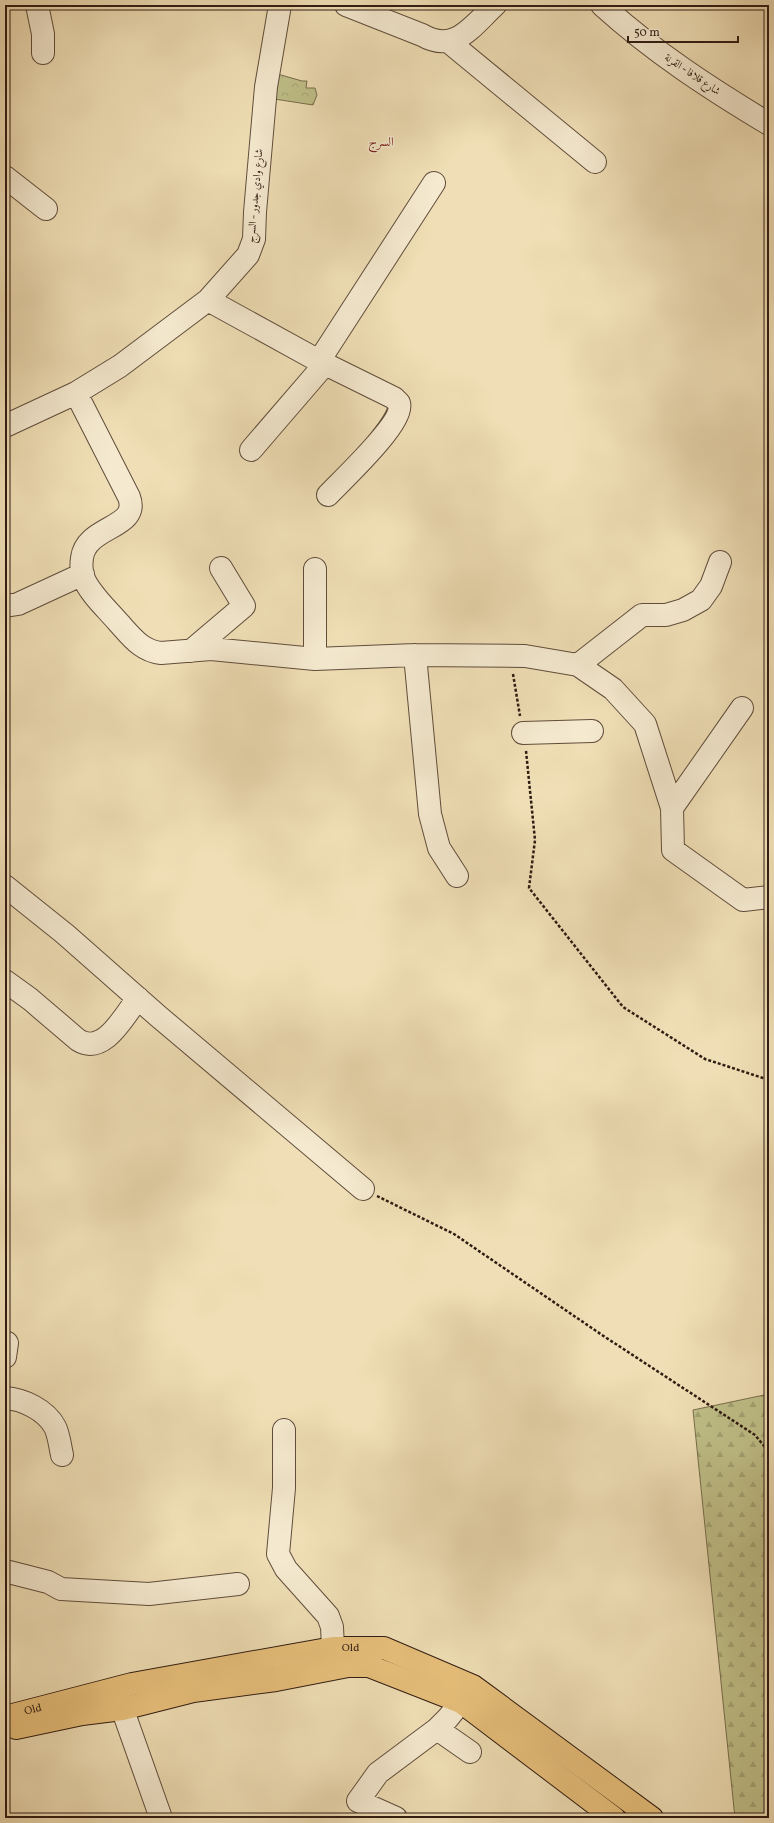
<svg xmlns="http://www.w3.org/2000/svg" width="774" height="1823" font-family="Vollkorn,Amiri,serif">
	<style>
		.forest { fill: url(#forest-firs); stroke: #786e4e }
		.park { fill: url(#park-crowns); stroke: #786e4e }
		.lines { fill: none; stroke-linecap: round; stroke-linejoin: round }
		.minor-casing { stroke: #604d3c; stroke-width: 24 }
		.major-casing { stroke: #301c13; stroke-width: 24 }
		.path { stroke: #301c13; stroke-width: 2.5; stroke-dasharray: 3 2; stroke-linecap: butt }
		.minor { stroke: #f5ead0; stroke-width: 22 }
		.major { stroke: #e8c07b; stroke-width: 22 }
		.labels { text-anchor: middle; dominant-baseline: central; stroke-width: 3; stroke-linejoin: round; paint-order: stroke }
		.street-label { font-size: 11px; fill: #301c13; stroke: #f5ead0 }
		.quarter-label { font-size: 13px; fill: #7a1f14; stroke: #f5ead0 }
	</style>
	<defs>
		<pattern id="forest-firs" width="22" height="20" patternUnits="userSpaceOnUse"><rect width="22" height="20" fill="#c0c089"/><path d="M5 1l3.5 6h-7zM16 11l3.5 6h-7z" fill="#a5a475"/></pattern>
		<pattern id="park-crowns" width="20" height="18" patternUnits="userSpaceOnUse"><rect width="20" height="18" fill="#c0c089"/><path d="M2 6a3 3 0 1 1 6 0M12 15a3 3 0 1 1 6 0" fill="none" stroke="#a5a475"/></pattern>
	</defs>
	<rect width="100%" height="100%" fill="#f0dfb6"/>
	<filter id="stains"><feTurbulence type="fractalNoise" baseFrequency=".005" numOctaves="4"/><feColorMatrix values="0 0 0 0 .2 0 0 0 0 .09 0 0 0 0 .02 0 0 0 .5 -.17"/></filter>
	<radialGradient id="worn" r=".72"><stop offset=".6" stop-color="#630" stop-opacity="0"/><stop offset="1" stop-color="#630" stop-opacity=".3"/></radialGradient>
	<path class="forest" d="M769 1394V1818H735L693 1410Z"/>
	<path class="park" d="M274 73 302 81H307L306 88H315L317 95 313 105 268 98Z"/>
	<g class="lines">
		<g class="minor-casing">
			<path id="minor" d="M37 5 43 34V53
				M346 5 422 35C455 54 472 26 495 5
				M602 5C654 52 709 88 769 124
				M449 42 595 162
				M5 177 46 209
				M208 300 319 361 394 398 399 403C405 422 343 479 328 495
				M319 361 434 183
				M76 393 129 497C141 529 86 525 82 558 81 565 81 572 84 579 91 595 107 609 118 622 131 636 141 651 161 653L211 649 315 659 415 655 525 656 578 665 613 689 645 724 672 808 673 850 743 900 769 897
				M5 426 76 393 120 366 208 300 248 255 254 239 255 212 266 87 280 5
				M251 450 325 364
				M315 569V659
				M5 606 18 604 83 574
				M191 651 244 606 221 568
				M415 655 430 814 439 848 457 876
				M578 665 642 615H666L683 610 701 600 711 586 720 562
				M523 733 592 731
				M672 808 742 708
				M5 886 65 934 158 1016 363 1189
				M5 981 30 999 78 1040C104 1056 124 1016 138 998
				M5 1357 7 1343
				M5 1398C23 1399 46 1410 55 1427 59 1435 60 1446 62 1455
				M284 1430V1488L278 1554 286 1569 328 1616 332 1627 333 1648
				M5 1571 48 1582 61 1589 149 1594 238 1584
				M116 1691 161 1818
				M437 1729 470 1752
				M396 1818 358 1801 378 1773 437 1729 448 1718 472 1688"/>
		</g>
		<g class="major-casing">
			<g id="major">
				<path id="s1" d="M5 1717 132 1684 333 1648H384L473 1686 652 1818"/>
				<path d="M16 1728 82 1714 122 1709 193 1691 276 1680 348 1666H369L461 1702 614 1818"/>
			</g>
		</g>
		<path class="path" d="M513 674 520 716
			M526 751 535 840 529 888 623 1007 705 1059 769 1080
			M377 1196 454 1234 602 1335 755 1435 769 1452"/>
		<use href="#minor" class="minor"/>
		<use href="#major" class="major"/>
	</g>
	<g class="labels">
		<g class="street-label">
			<text transform="translate(692 75) rotate(34)">شارع قلافا - القرنة</text>
			<text transform="translate(256 196) rotate(-85)">شارع وادي جدور - السرج</text>
			<text stroke="none"><textPath href="#s1" startOffset="353">Old</textPath></text>
			<text stroke="none"><textPath href="#s1" startOffset="29">Old</textPath></text>
		</g>
		<g class="quarter-label">
			<text x="381" y="143">السرج</text>
		</g>
	</g>
	<rect width="774" height="1823" fill="none" stroke="#f0dfb6" stroke-width="20"/>
	<rect x="6" y="6" width="762" height="1811" fill="none" stroke="#301c13" stroke-width="2"/>
	<rect x="10" y="10" width="754" height="1803" fill="none" stroke="#301c13"/>
	<path d="M628 36v6h110v-6" fill="none" stroke="#301c13" stroke-width="2"/>
	<text x="634" y="36" font-size="12" fill="#301c13" stroke="#f5ead0" stroke-width="3" paint-order="stroke">50 m</text>
	<rect width="100%" height="100%" filter="url(#stains)"/>
	<rect width="100%" height="100%" fill="url(#worn)"/>
</svg>
